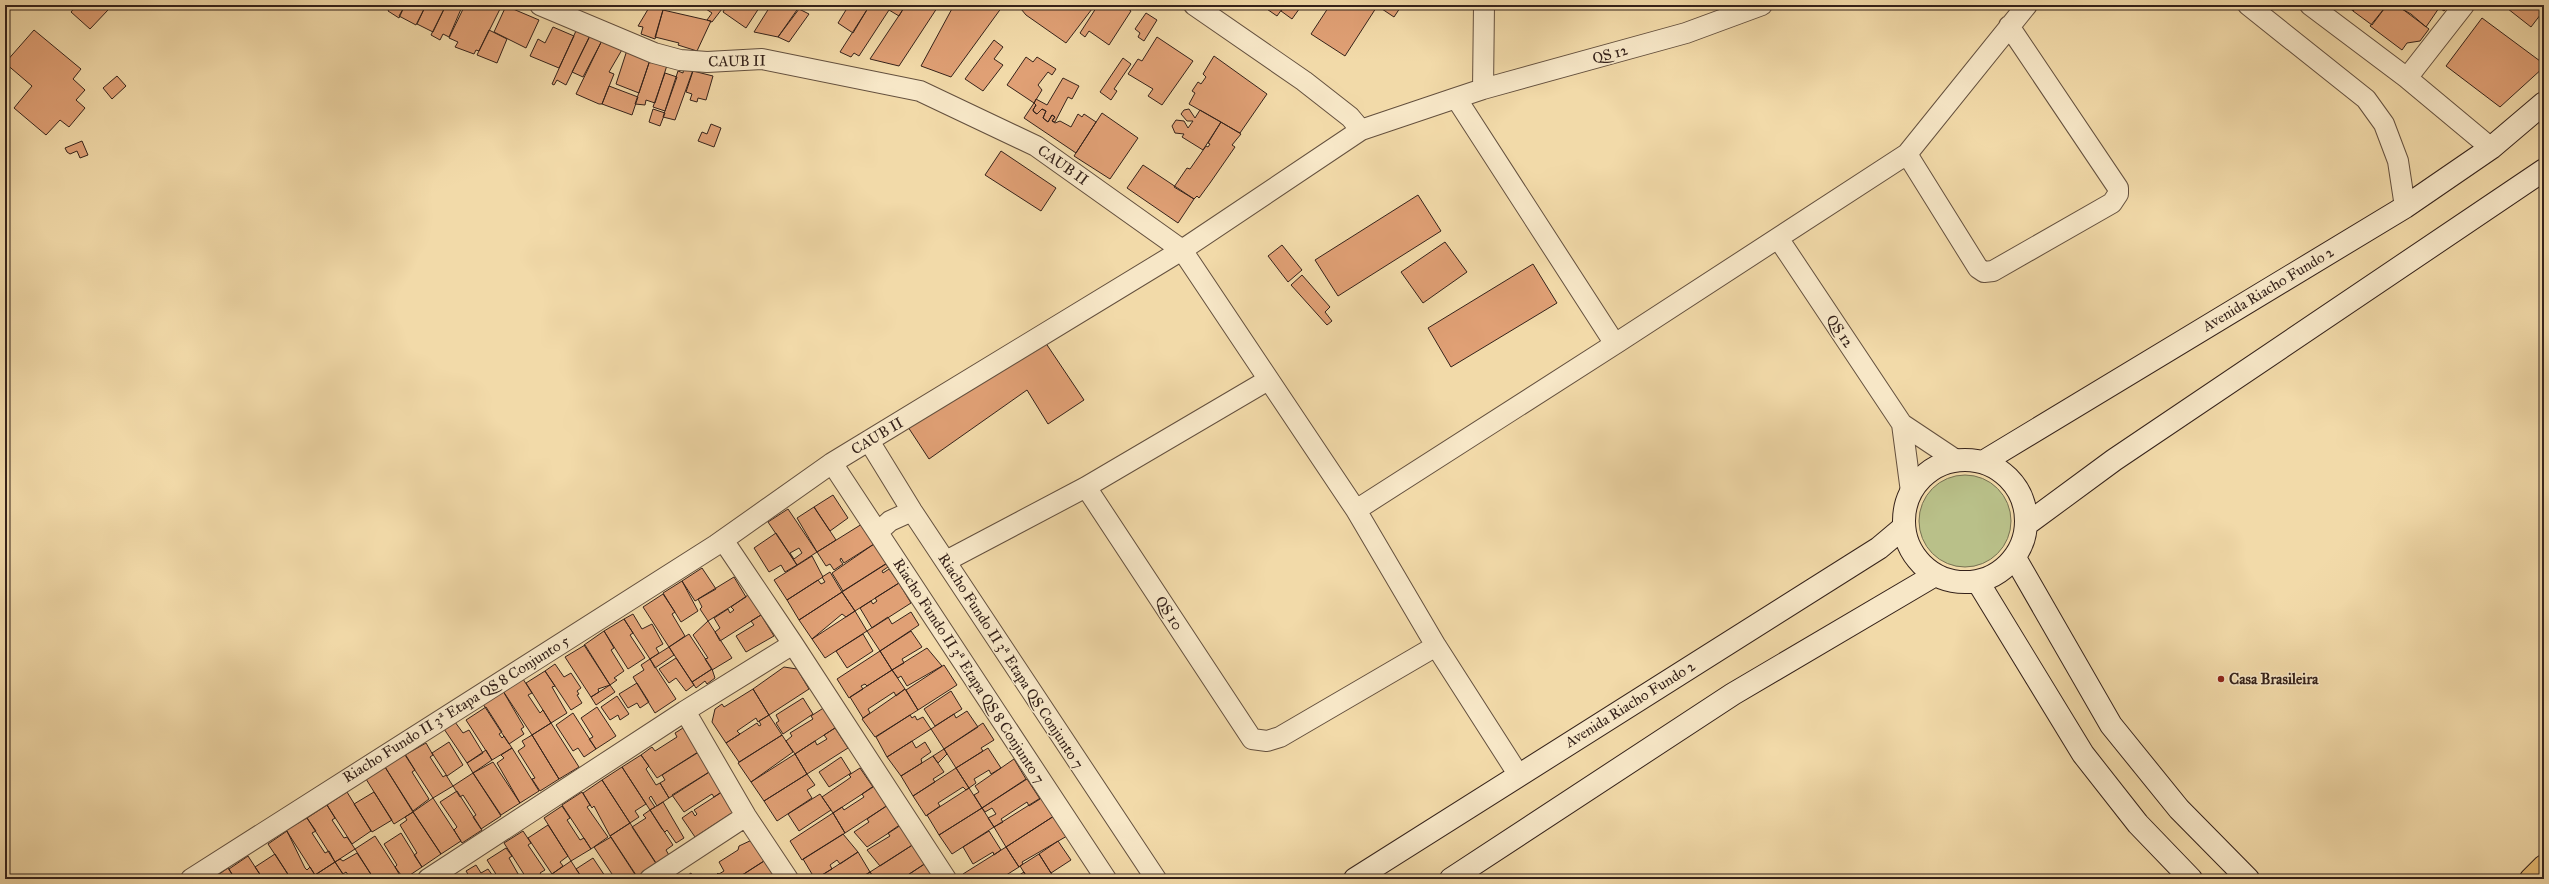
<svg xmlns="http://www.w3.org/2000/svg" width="2549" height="884" font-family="'IM FELL Great Primer',serif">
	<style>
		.green { fill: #b9c089; stroke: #777152 }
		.building { fill: #e0a075; stroke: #35221a; fill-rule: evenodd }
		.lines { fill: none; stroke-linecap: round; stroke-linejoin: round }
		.street-casing { stroke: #64503e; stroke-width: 22 }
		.secondary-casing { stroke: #35221a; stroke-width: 24 }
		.highway-casing { stroke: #35221a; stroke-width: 24 }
		.street { stroke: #f7e7c7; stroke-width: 20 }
		.secondary { stroke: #f7e7c7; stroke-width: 22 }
		.highway { stroke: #e9bd74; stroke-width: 22 }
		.poi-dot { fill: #8f2418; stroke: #f7e7c7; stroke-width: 1.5 }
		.labels { text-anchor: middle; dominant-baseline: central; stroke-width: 3; stroke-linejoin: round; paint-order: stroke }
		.street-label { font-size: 15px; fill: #35221a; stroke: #f7e7c7 }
		.poi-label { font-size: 15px; font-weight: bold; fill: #35221a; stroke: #f7e7c7; text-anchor: start }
	</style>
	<rect width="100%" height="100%" fill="#f2daa9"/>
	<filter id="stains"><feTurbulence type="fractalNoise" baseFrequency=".005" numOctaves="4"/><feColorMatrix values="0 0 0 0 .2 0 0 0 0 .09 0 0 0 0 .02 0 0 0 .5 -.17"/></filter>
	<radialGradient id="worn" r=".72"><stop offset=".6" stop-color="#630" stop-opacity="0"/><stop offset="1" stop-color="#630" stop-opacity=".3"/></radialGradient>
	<path class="green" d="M1919 521a46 46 0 1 1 92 0a46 46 0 1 1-92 0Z"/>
	<path class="building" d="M77 5H102L108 10 90 29 71 12Z
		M391 5H405L399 18 388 11Z
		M405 5H426L416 25 399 16Z
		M426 5H446L433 32 417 24Z
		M446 5H465L461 9 449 37 443 34 440 40 431 35Z
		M465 5H502L479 51 476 50 474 54 455 47 458 42 449 38Z
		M704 5H725L712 22 707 20 712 13 703 7Z
		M727 5H761L746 28 723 12Z
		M771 5 799 7 778 37 754 32Z
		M849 5H863L868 8 853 33 838 23Z
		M870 5H896L903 9 899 16 889 10 859 56 854 53 851 57 840 52Z
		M906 5H939L899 66 870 59Z
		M954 5H999L1002 7 951 77 921 66Z
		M1023 5H1095L1066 43 1026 15 1021 9Z
		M1098 5H1123L1131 11 1109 45 1089 31 1085 37 1080 33Z
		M1261 5H1285L1277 16Z
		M1285 5H1302L1292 19 1281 11Z
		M1330 5H1371L1376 8 1345 56 1311 34Z
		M1376 5H1402L1394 17Z
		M2346 5H2358L2353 11Z
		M2358 5H2387L2372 25 2353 11Z
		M2387 5H2397L2429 29 2420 41 2407 43 2402 50 2370 26Z
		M2401 5H2435L2439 8 2426 27 2411 14 2400 8Z
		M2435 5H2449L2444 11Z
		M2503 5H2544V10L2531 27Z
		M506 6 539 20 526 48 494 32Z
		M650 6 663 10 655 39 641 34 643 27 638 26Z
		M799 9 809 14 789 42 778 37Z
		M663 10 711 21 697 51 678 45 679 43 655 37Z
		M1146 13 1157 20 1144 41 1138 37 1140 33 1135 29Z
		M2482 18 2544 64V67L2500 107 2446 66Z
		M580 22 594 27 566 85 557 80 554 85 552 84Z
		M553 27 574 36 559 68 530 56 538 39 545 43Z
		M594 28 606 33 583 77 572 72Z
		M34 30 81 69 73 79 85 90 76 100 85 108 69 127 60 120 46 135 14 108 32 86 5 63Z
		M489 30 507 39 497 63 477 55Z
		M605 34 623 48 609 72 614 74 602 104H599L576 94Z
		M1157 37 1193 61 1162 105 1148 96 1153 89 1128 74 1138 59 1142 61Z
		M994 40 1003 47 994 59 1003 65 983 91 965 79Z
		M629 44 652 54 639 93 616 84Z
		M652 54 669 59 655 103 646 100 645 105 635 104Z
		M1214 56 1267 94 1240 133 1189 104 1195 93 1192 91 1198 82 1201 84 1206 77 1203 74Z
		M1026 57 1033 62 1037 57 1056 69 1052 75 1048 72 1038 85 1042 90 1034 103 1007 85Z
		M1123 58 1131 64 1114 89 1117 91 1111 100 1100 92Z
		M684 67 693 70 675 120 663 117 678 71 683 73Z
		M693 71 713 76 706 100 698 98 697 102 690 100 692 94 686 92Z
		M665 73 677 77 665 111 653 107Z
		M117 76 126 86 112 99 103 88Z
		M1063 78 1079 86 1072 99 1068 97 1055 122 1052 121 1055 117 1052 115 1048 122 1043 118 1046 111 1042 109 1037 114 1034 112 1033 110 1036 105 1034 103 1036 99 1047 105Z
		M609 86 638 97 632 115 602 104Z
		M1034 103 1036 105 1033 110 1034 112 1037 114 1042 109 1046 111 1043 118 1048 122 1052 115 1055 117 1052 121 1055 123 1060 121 1071 127 1078 114 1082 117 1084 114 1096 122 1076 153 1024 118Z
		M653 109 665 113 660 126 649 122Z
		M1189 109 1195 118 1200 110 1221 122 1203 150 1182 137 1184 134 1175 133 1172 126 1176 120 1184 121 1188 128 1193 121H1187L1181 114 1184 110Z
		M1102 113 1138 138 1110 179 1074 156Z
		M1221 122 1241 134 1232 145 1235 147 1210 183 1199 198 1197 196 1194 199 1174 187 1187 168 1190 169 1206 146 1208 147 1210 144 1208 143Z
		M711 124 721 128 714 147 698 141 702 132 707 134Z
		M82 141 88 155 80 158 77 151 70 154 67 152 65 148Z
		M1001 151 1056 188 1041 211 985 175Z
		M1143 165 1194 199 1178 223 1127 188Z
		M1418 195 1441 231 1338 296 1315 260Z
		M1445 242 1467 272 1423 303 1401 272Z
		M1282 245 1302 270 1288 282 1268 256Z
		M1533 264 1557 303 1451 367 1428 328Z
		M1302 275 1330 307 1325 312 1332 321 1327 325 1291 285Z
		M1041 336 1084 400 1048 424 1027 390 929 459 908 427Z
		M833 495 848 518 830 531 814 507Z
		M814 507 836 540 817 552 797 518Z
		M788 509 817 552 797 565 768 522ZM799 548 802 553 794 559 790 553Z
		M862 524 874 544 844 563 841 558 840 560 843 564 834 570 830 564 826 566 817 552Z
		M776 533 797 565 785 572 781 565 769 572 754 548Z
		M874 544 887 563 843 591 832 573Z
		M812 556 823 577 787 600 774 580Z
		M886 564 888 567 882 571 883 573 889 569 899 583 855 611 842 592Z
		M702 568 716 589 695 601 682 581Z
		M830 572 842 592 799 620 787 600 818 580 821 584 825 582 822 577Z
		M734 577 746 597 708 621 700 609 702 607 698 599Z
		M682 581 698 611 681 622 663 593Z
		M899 583 911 603 872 628 860 608 871 601 873 604 877 601 875 598Z
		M842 592 855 611 846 617 842 614 812 639 799 620Z
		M663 594 675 612 672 614 685 636 669 647 643 607Z
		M748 595 764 613 720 641 715 632 720 628 714 618 728 609 730 613 734 610 731 607Z
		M855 611 867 631 825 658 812 639Z
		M911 612 919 625 880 651 867 631 888 617 892 624Z
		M633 614 642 629 652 624 663 644 656 648 659 653 650 659 624 619Z
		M761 615 774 636 746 652 736 636 754 625 751 621Z
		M624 619 633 633 630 635 645 658 628 669 604 631Z
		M708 621 732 658 712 670 705 659 708 658 693 635Z
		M604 631 614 648 611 650 624 671 614 678 617 680 610 685 584 645Z
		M911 631 922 647 902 659 904 663 892 670 880 651Z
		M689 634 712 669 692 682 669 647Z
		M863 634 873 651 847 668 836 651Z
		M585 645 610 685 598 689 599 692 591 697 565 657Z
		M669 647 674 655 655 668 650 659Z
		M927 648 942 666 907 686 901 676 898 678 892 670Z
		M880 651 892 670 867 686 865 684 861 686 863 689 849 698 837 679Z
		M676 658 694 685 686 691 676 678 669 683 659 669Z
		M650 659 676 699 655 713 633 677 644 670 641 665Z
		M555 664 564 677 571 673 581 688 577 691 579 694 577 695 582 703 571 710 545 671Z
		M944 665 957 685 918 710 906 690Z
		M784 667 797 669 809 689 769 715 753 689Z
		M712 669 715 678 707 684 705 681 696 688 692 682Z
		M892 670 905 689 896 696 894 692 868 709 870 713 863 718 850 697Z
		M545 671 555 686 552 687 567 713 551 723 526 683Z
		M523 679 532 693 528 695 540 713 543 710 551 723 532 735 503 691Z
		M637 683 649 702 640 708 637 703 628 708 619 694Z
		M610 685 615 692 596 705 591 697Z
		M753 689 769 715 758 722 756 718 737 731 740 734 726 743 712 722 715 709 722 704 724 707Z
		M905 689 918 710 875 737 862 719Z
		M503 691 524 727 521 729 524 734 509 744 483 704Z
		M951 691 962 709 935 726 924 709Z
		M617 696 629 714 620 720 618 715 610 720 601 707Z
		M803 698 813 714 783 734 776 723 779 721 776 715Z
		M486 707 502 732 499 734 502 738 504 736 512 748 492 760 466 720Z
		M597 707 616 736 596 749 589 739 593 737 581 718Z
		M825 707 838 726 795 754 786 741 792 736 790 733 813 719 811 716Z
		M967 711 978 727 944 749 931 729 954 714 956 718Z
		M573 713 596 749 584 757 578 748 573 751 556 725Z
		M769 715 782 735 739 762 726 743 757 723 759 726 761 725 759 721Z
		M910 715 912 718 915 716 917 720 923 717 931 729 887 757 876 737Z
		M455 722 463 733 469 730 483 753 467 763 444 729Z
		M551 723 579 767 559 779 532 735Z
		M983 723 994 740 981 748 983 751 956 768 944 749Z
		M683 728 698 752 657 778 641 755 652 747 655 751 677 737 675 733Z
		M835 728 848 748 807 774 795 754 815 741 817 745 827 739 824 735Z
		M532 735 559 779 540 791 532 779 535 778 518 751 525 746 522 741Z
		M782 735 793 752 751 782 738 763Z
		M912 741 916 748 925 742 931 752 921 759 922 763 901 776 887 757Z
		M449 742 463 765 447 776 432 753Z
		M426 743 433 755 430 757 443 777 446 775 453 786 433 798 405 755Z
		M512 748 539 791 520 803 497 763 504 758 501 755Z
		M988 748 1001 768 991 774 989 770 974 779 976 783 969 788 956 768Z
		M944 749 947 754 938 763 933 756Z
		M486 750 492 760 473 773 467 763Z
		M702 750 714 769 669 798 660 783 665 780 662 775Z
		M405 754 415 770 412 772 429 799 413 811 385 767Z
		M795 754 807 774 764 801 751 782Z
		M641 755 649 766 646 769 656 785 660 783 669 798 657 806 651 796 649 798 655 807 650 810 622 767Z
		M933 756 944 772 933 779 935 782 913 796 901 776Z
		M841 757 851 773 829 787 819 772Z
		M1014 759 1026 779 982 808 974 795 979 792 975 786Z
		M493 762 520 803 501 815 473 773Z
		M385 767 413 812 394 824 366 779Z
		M622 767 646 804 635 811 639 817 630 823 602 780Z
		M860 768 873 787 833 813 822 797 847 780 851 777 849 775Z
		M956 768 969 788 966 790 963 787 938 803 940 806 926 816 913 796Z
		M714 769 726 789 714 797 712 794 684 812 672 795Z
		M473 773 501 816 481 829 473 817 476 815 463 795 460 797 453 786Z
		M807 774 815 785 807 790 812 798 777 821 764 801Z
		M1027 779 1040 799 1029 806 1027 802 1001 819 1003 822 994 827 988 818 996 814 992 808 985 812 982 808Z
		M602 780 630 823 610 836 594 806 592 808 583 793Z
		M875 785 888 805 845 833 833 813 842 807 844 810 864 797 862 794Z
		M969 788 982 808 939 835 927 815Z
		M725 790 735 811 695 837 682 818 692 811 695 816 697 814 694 810Z
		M457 791 482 830 462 843 454 830 457 827 440 802Z
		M347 792 371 831 352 844 327 805Z
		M374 792 392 820 372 832 354 804Z
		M582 792 590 805 587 807 608 837 591 849 562 805Z
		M820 794 831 810 799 831 788 814Z
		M1042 797 1054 816 1006 847 994 827Z
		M433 798 461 841 441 854 413 812Z
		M663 802 684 838 676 843 667 830 665 832 662 829 650 810Z
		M327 805 335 818 332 820 344 838 347 837 355 849 335 862 307 818Z
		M888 805 901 825 867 847 854 832 869 822 867 819Z
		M562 806 570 818 567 820 580 840 584 838 591 849 571 861 544 818Z
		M982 808 994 827 952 854 939 835Z
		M650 810 673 845 666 850 670 857 657 865 632 827 646 818 643 815Z
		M413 812 441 854 422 867 414 855 417 853 400 825 407 820 405 817Z
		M833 813 845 833 802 860 790 841Z
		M1054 816 1067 836 1022 862 1023 864 1019 867 1006 847Z
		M307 818 316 831 312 833 325 853 329 851 335 862 315 875 286 830Z
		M630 823 658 866 638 879 610 836Z
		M901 824 914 844 880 866 867 850 890 836 888 833Z
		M548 825 568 856 560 862 563 866 552 874 528 838Z
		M287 831 305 868 307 870 310 867 315 875 309 879H291L268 844Z
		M523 831 531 843 528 845 545 870 540 873 544 879H527L504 843Z
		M989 831 1001 850 994 855 993 852 973 864 963 847Z
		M401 833 422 867 404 879 395 867 397 865 384 844Z
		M843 834 858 852 840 864 837 860 830 865 832 869 815 879 803 859Z
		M375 836 395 867 402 879H374L355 849Z
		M611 837 638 878V879H611L614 877 594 847Z
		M754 839 769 858 736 879H722L719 874 724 871 719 862 738 850 739 846Z
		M1058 841 1071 860 1051 873 1039 854Z
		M914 844 926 863 902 879H875L870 872Z
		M1006 847 1019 867 1000 879H966L963 874Z
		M506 848 512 856 509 858 521 879H499L487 860Z
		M858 852 870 872 859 879H816Z
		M357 853 374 879H351L346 872 343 874 335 862 340 859 343 861Z
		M275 854 291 879H263L255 867Z
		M1039 854 1051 873 1055 879H1028L1020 866Z
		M248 856 263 879H235L229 869Z
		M770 857 779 879H736Z
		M593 858 607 879H583L576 869Z
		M571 861 580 875 577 877 579 879H555L552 874Z
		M335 862 346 879H318L315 875Z
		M926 863 938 879 903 878Z
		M476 865 481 873 488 869 495 879H471L466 871Z
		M228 868 235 879H212Z
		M870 872 875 879H859Z
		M1024 872 1028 879H1013Z
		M691 873 694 879H682Z
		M718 873 722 879H709L716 875Z
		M552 874 555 879H544L547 876Z"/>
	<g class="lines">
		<g class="street-casing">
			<path id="street" d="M540 5 654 53 680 60 707 62 762 59 920 91 1036 146 1182 250 1356 510 1436 646 1518 774
				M1194 5 1304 81 1350 117 1361 130
				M2248 5 2366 99 2384 124 2398 161 2405 207
				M2310 5 2407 78 2491 148
				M2407 78 2464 5
				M1483 89 1484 5
				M1456 98 1483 89 1686 33 1762 5
				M1907 154 1978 268 1984 272 1993 271 2112 203 2118 194V188L2009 26
				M1778 238 1902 424
				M1615 344 1907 154 2027 5
				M869 441 912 511 1156 879
				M832 463 1106 879
				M1086 487 1252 739 1267 741 1280 737 1436 646
				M1911 492 1902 424 1956 460
				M878 532 890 521 912 511
				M723 540 793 644 946 879
				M946 561 1086 487 1268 380
				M685 711 746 816 788 879
				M191 879 716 545 832 463 1182 250 1361 130 1456 98 1615 344 1356 510
				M428 879 685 711 793 644
				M650 879 746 816"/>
		</g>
		<g class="secondary-casing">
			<path id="secondary" d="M1904 521a61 61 0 1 1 122 0a61 61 0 1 1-122 0Z
				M1983 462 2405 207 2491 148 2544 103
				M2027 524 2114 460 2544 170
				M2015 558 2111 725 2179 809 2248 879
				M1978 582 2083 754 2138 824 2191 879
				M1355 879 1879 548 1904 527
				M1451 879 1733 694 1935 575"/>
		</g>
		<g class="highway-casing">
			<path id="highway" d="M2531 879 2544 866"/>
		</g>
		<use href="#street" class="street"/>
		<use href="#secondary" class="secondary"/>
		<use href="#highway" class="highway"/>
	</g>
	<circle class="poi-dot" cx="2221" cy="679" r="4"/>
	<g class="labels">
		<g class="street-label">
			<text transform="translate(1610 54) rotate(-15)">QS 12</text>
			<text transform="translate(737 61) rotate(-1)">CAUB II</text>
			<text transform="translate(1063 165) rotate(35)">CAUB II</text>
			<text transform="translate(2268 289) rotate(-31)">Avenida Riacho Fundo 2</text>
			<text transform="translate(1840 331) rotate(56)">QS 12</text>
			<text transform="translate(877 436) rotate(-31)">CAUB II</text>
			<text transform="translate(1169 613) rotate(57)">QS 10</text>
			<text transform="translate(1011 661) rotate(57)">Riacho Fundo II 3ª Etapa QS Conjunto 7</text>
			<text transform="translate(969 671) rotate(57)">Riacho Fundo II 3ª Etapa QS 8 Conjunto 7</text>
			<text transform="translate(1630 704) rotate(-32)">Avenida Riacho Fundo 2</text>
			<text transform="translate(456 709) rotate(-32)">Riacho Fundo II 3ª Etapa QS 8 Conjunto 5</text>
		</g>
		<g class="poi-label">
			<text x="2229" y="679">Casa Brasileira</text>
		</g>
	</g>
	<rect width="2549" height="884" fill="none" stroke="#f2daa9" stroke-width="20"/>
	<rect x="6" y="6" width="2537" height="872" fill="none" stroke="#35221a" stroke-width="2"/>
	<rect x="10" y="10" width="2529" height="864" fill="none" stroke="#35221a"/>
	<rect width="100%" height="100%" filter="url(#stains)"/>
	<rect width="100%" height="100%" fill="url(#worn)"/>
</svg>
